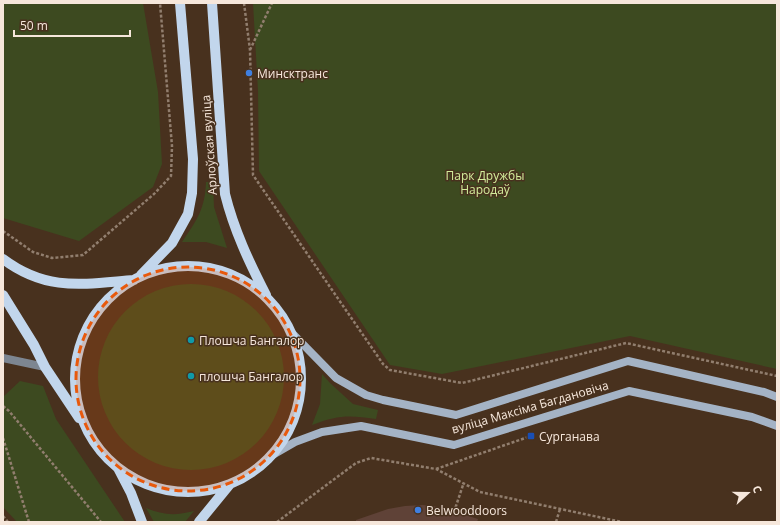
<svg xmlns="http://www.w3.org/2000/svg" width="780" height="525" font-family="'Open Sans',sans-serif">
	<style>
		.green { fill: #3d4a20 }
		.building { fill: #5f4237 }
		.lines { fill: none; stroke-linecap: round; stroke-linejoin: round }
		.path { stroke: #917e6e; stroke-width: 2.5; stroke-dasharray: 3 2; stroke-linecap: butt }
		.service { stroke: #7d8691; stroke-width: 8 }
		.secondary { stroke: #a4b3c5; stroke-width: 8 }
		.primary { stroke: #c2d6ec; stroke-width: 10 }
		.marked { fill: #e8590c; fill-opacity: 0.2; stroke: #e8590c; stroke-width: 3; stroke-dasharray: 8 5; stroke-linejoin: round }
		.shop-dot { fill: #3f7fe0; stroke: #48311e; stroke-width: 1.5 }
		.culture-dot { fill: #0f9aa8; stroke: #48311e; stroke-width: 1.5 }
		.transit-dot { fill: #1a4fb4; stroke: #48311e; stroke-width: 1.5 }
		.labels { text-anchor: middle; dominant-baseline: central; stroke-width: 3; stroke-linejoin: round; paint-order: stroke }
		.poi-label { font-size: 12px; fill: #f6e7db; stroke: #48311e; text-anchor: start }
		.street-label { font-size: 12px; fill: #f6e7db; stroke: #48311e }
		.park-label { font-size: 12px; fill: #d3ee9c; stroke: #48311e }
	</style>
	<rect width="100%" height="100%" fill="#48311e"/>
	<path class="green" d="M3 3H143L158 92 162 164 153 187 79 241 3 218Z
		M253 3H777V369L630 336 442 374 390 365 259 171 258 91Z
		M206 182H213L214 207 227 248 206 242H182C197 220 205 209 206 182Z
		M98 377a93 93 0 1 1 186 0a93 93 0 1 1-186 0Z
		M322 374 330 383 353 404 378 410 376 419C349 415 338 415 312 425L320 404Z
		M20 381 43 386 56 419 125 522H17L3 507V397Z
		M146 508C163 515 175 516 194 511L185 522H154Z"/>
	<path class="building" d="M423 505 439 507 478 519 477 522H356V520L388 509 405 506Z"/>
	<g class="lines">
		<path class="path" d="M244 3 250 50 253 175 383 364 390 370 462 383 626 343 777 376
			M250 50 272 3
			M3 231 33 252 52 258 83 255 154 194 171 176 172 146 160 3
			M3 406 9 411 101 522
			M3 438 29 522
			M436 469 531 436
			M454 512 463 485
			M3 516 8 522
			M277 522 356 463 371 458 436 469 480 492 622 522
			M556 522 560 509"/>
		<path class="service" d="M3 358 45 367"/>
		<path class="secondary" d="M290 331 336 378 366 395 383 400 456 415 628 361 764 392 777 397
			M269 457 295 442 322 432 361 426 454 445 629 391 752 417 777 426"/>
		<path class="primary" d="M212 3 225 194C234 230 249 262 266 295
			M3 259C47 292 83 284 134 280
			M75 379a113 113 0 1 1 226 0a113 113 0 1 1-226 0Z
			M141 275 172 243 188 214 192 193 193 159 180 3
			M3 295 34 345 45 367 79 418
			M118 468 131 493 142 522
			M199 522 230 484"/>
	</g>
	<path class="marked" d="M76 379a112 112 0 1 1 224 0a112 112 0 1 1-224 0Z"/>
	<g class="shop-dot">
		<circle cx="249" cy="73" r="4"/>
		<circle cx="418" cy="510" r="4"/>
	</g>
	<g class="culture-dot">
		<circle cx="191" cy="340" r="4"/>
		<circle cx="191" cy="376" r="4"/>
	</g>
	<rect class="transit-dot" x="527" y="432" width="8" height="8" rx="2"/>
	<g class="labels">
		<g class="poi-label">
			<text x="257" y="73">Минсктранс</text>
			<text x="199" y="340">Плошча Бангалор</text>
			<text x="199" y="376">плошча Бангалор</text>
			<text x="539" y="436">Сурганава</text>
			<text x="426" y="510">Belwooddoors</text>
		</g>
		<g class="street-label">
			<text transform="translate(209 145) rotate(-94)">Арлоўская вуліца</text>
			<text transform="translate(530 407) rotate(-16)">вуліца Максіма Багдановіча</text>
		</g>
		<g class="park-label">
			<text x="485" y="175">Парк Дружбы<tspan x="485" dy="14">Народаў</tspan></text>
		</g>
	</g>
	<rect width="780" height="525" fill="none" stroke="#f6e7db" stroke-width="8"/>
	<g transform="translate(748 493) rotate(69)" stroke="#48311e" stroke-width="3" paint-order="stroke">
	<path d="M0-3L7 15L0 10L-7 15Z" fill="#f6e7db"/>
	<text y="-6" font-size="11" font-weight="bold" text-anchor="middle" fill="#f6e7db">С</text>
	</g>
	<path d="M14 30v6h116v-6" fill="none" stroke="#f6e7db" stroke-width="2"/>
	<text x="20" y="30" font-size="12" fill="#f6e7db" stroke="#48311e" stroke-width="3" paint-order="stroke">50 m</text>
</svg>
